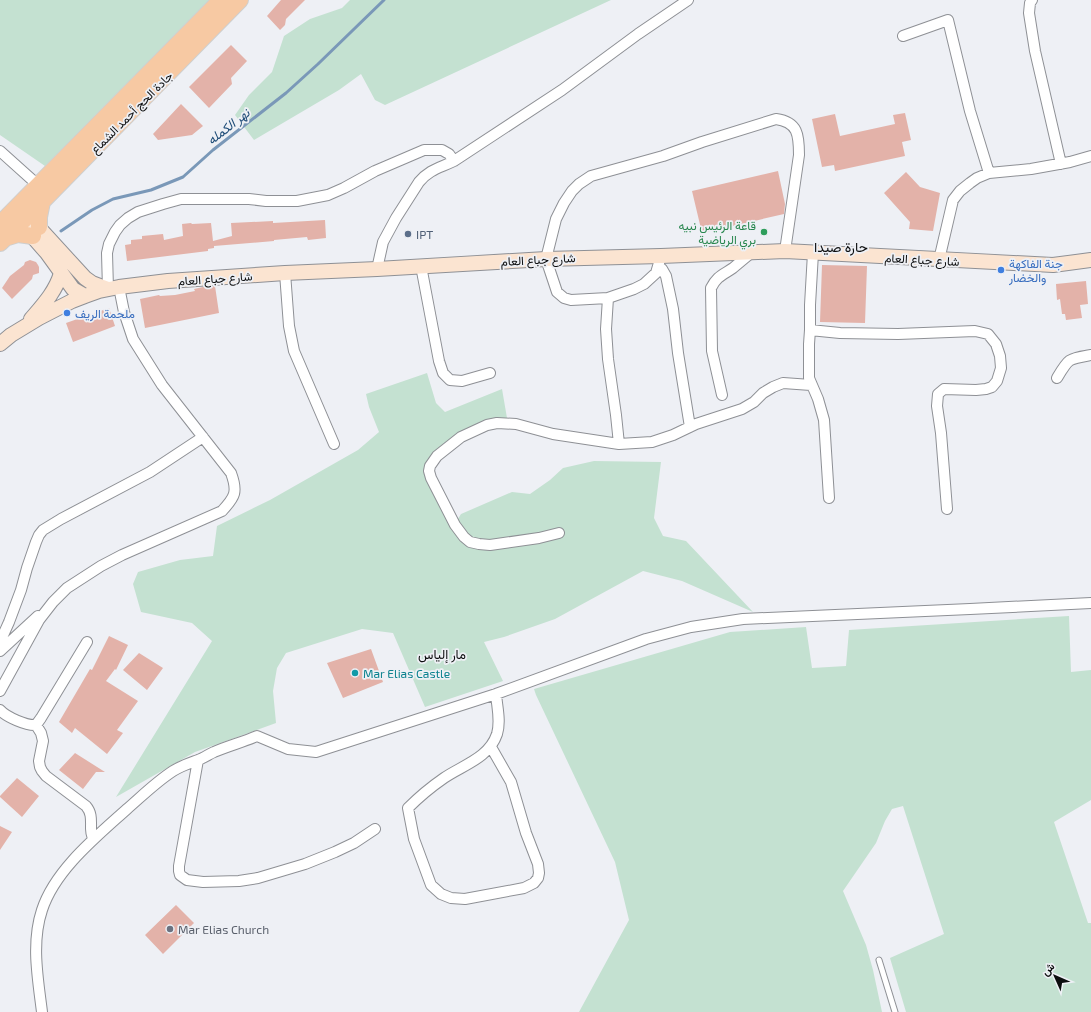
<svg xmlns="http://www.w3.org/2000/svg" width="1091" height="1012" font-family="'Exo 2',Vazirmatn,sans-serif">
	<style>
		.green { fill: #c4e1d1 }
		.lines { fill: none; stroke-linecap: round; stroke-linejoin: round }
		.stream { stroke: #7a98b8; stroke-width: 3 }
		.building { fill: #e3b2a9 }
		.service-casing { stroke: #8e9095; stroke-width: 7 }
		.minor-casing { stroke: #8e9095; stroke-width: 12 }
		.secondary-casing { stroke: #8e9095; stroke-width: 16 }
		.primary-casing { stroke: #cecfcf; stroke-width: 18 }
		.service { stroke: #fff; stroke-width: 5 }
		.minor { stroke: #fff; stroke-width: 10 }
		.secondary { stroke: #fbe4d1; stroke-width: 14 }
		.primary { stroke: #f7c9a3; stroke-width: 16 }
		.leisure-dot { fill: #2e9e5b; stroke: #eef0f5; stroke-width: 1.5 }
		.service-dot { fill: #5c6f8a; stroke: #eef0f5; stroke-width: 1.5 }
		.shop-dot { fill: #3f7fe0; stroke: #eef0f5; stroke-width: 1.5 }
		.culture-dot { fill: #0f9aa8; stroke: #eef0f5; stroke-width: 1.5 }
		.worship-dot { fill: #6b7280; stroke: #eef0f5; stroke-width: 1.5 }
		.labels { text-anchor: middle; dominant-baseline: central; stroke-width: 3.5; stroke-linejoin: round; paint-order: stroke }
		.street-label { font-size: 12px; fill: #0c0d0e; stroke: #eef0f5 }
		.leisure-label { font-size: 12px; fill: #27864d; stroke: #eef0f5; text-anchor: end }
		.service-label { font-size: 12px; fill: #4e5e75; stroke: #eef0f5; text-anchor: start }
		.shop-label { font-size: 12px; fill: #366cbe; stroke: #eef0f5; text-anchor: start }
		.culture-label { font-size: 12px; fill: #0d838f; stroke: #eef0f5; text-anchor: start }
		.worship-label { font-size: 12px; fill: #5b616d; stroke: #eef0f5; text-anchor: start }
		.water-label { font-size: 13px; font-style: italic; fill: #1c4a76; stroke: #eef0f5 }
		.neighbourhood-label { font-size: 13px; fill: #0c0d0e; stroke: #eef0f5 }
		.quarter-label { font-size: 14px; fill: #0c0d0e; stroke: #eef0f5 }
	</style>
	<rect width="100%" height="100%" fill="#eef0f5"/>
	<path class="green" d="M0 0H209L45 166 0 135Z
		M350 0H611L385 105 375 100 361 74 339 90 254 140 235 115 249 95 272 72 284 36 310 19 342 8Z
		M427 373 436 403 445 412 502 389 507 418 485 422 457 437 427 475 453 527 461 514 512 492 530 494 550 480 563 468 594 461 661 462 654 518 663 536 686 541 753 612 682 581 643 571 555 619 504 637 484 642 503 681 425 707 393 633 362 629 286 653 277 668 273 691 276 723 195 752 116 797 212 641 192 623 141 612 133 584 138 572 180 560 213 556 217 526 270 500 358 450 379 432 369 407 366 394Z
		M1069 616 1071 672 1091 670V800L1054 822 1088 923H1091V1012H906L890 958 944 934 903 806 892 809 885 821 876 843 843 891 866 945 873 970 882 1012H579L629 920 615 862 536 695 534 689 730 632 806 627 812 668 846 666 849 630Z"/>
	<g class="lines">
		<path class="stream" d="M61 231 92 210 113 199 151 190 183 177 213 150 286 93 318 64 384 0"/>
	</g>
	<path class="building" d="M281 0H305L286 19 285 25 280 30 267 16Z
		M231 45 247 61 231 78 232 84 209 108 189 87Z
		M181 104 203 126 192 135 158 140 153 134Z
		M905 113 911 140 902 142 905 156 835 171 834 165 822 167 812 119 835 114 840 136 895 124 893 115Z
		M778 171 785 204 784 214 702 233 692 191Z
		M906 172 920 187 940 193 933 231 909 229 910 222 884 193Z
		M325 220 326 238 308 240 307 237 274 240V241L214 246V248L208 249V251L127 261 125 245 131 244V240L142 239V236L163 234 164 240 183 236 182 224 191 223 192 224 211 223 213 241 232 236 231 223 273 221V223Z
		M30 260 36 262 38 265 39 267V273L33 275 32 279 12 299 2 288 10 276 24 265 25 262Z
		M822 265 867 266 865 323 820 322Z
		M1086 281 1088 304 1080 305 1082 318 1066 320 1065 314H1062L1060 299 1057 300 1056 284Z
		M215 286 219 313 145 328 140 299 159 295 160 296 175 295 195 291 194 289 203 287Z
		M109 308 115 326 73 342 66 323Z
		M109 636 128 645 116 670 115 669 106 681 138 701 117 730 123 733 107 754 75 728 72 733 59 722 90 669 92 670Z
		M371 649 383 682 343 698 327 663Z
		M139 653 163 668 147 690 123 670Z
		M75 753 105 772H96L83 789 59 770Z
		M17 778 39 796 22 817 0 797V796Z
		M0 826 12 832 0 850Z
		M176 905 194 923 163 954 145 935Z"/>
	<g class="lines">
		<g class="service-casing">
			<path id="service" d="M879 960 895 1012"/>
		</g>
		<g class="minor-casing">
			<path id="minor" d="M1032 0 1030 3 1029 13 1035 51 1061 164
				M903 36 948 20 970 111 989 173
				M0 151 39 186
				M454 161 562 90 638 34 688 0
				M813 253 810 305V330L840 333 898 334 975 331 988 334 996 344 1000 356 1001 368 997 381 992 387 986 389 976 390 944 389 938 394 937 406 941 433 947 509
				M661 256 656 273 644 284 634 289 608 298 571 300 564 298 557 292 546 259 556 219 564 203 572 191 579 184 591 176 663 156 702 142 776 119C798 122 799 135 799 155L785 251
				M939 260 953 200 960 191 970 183 977 178 989 173 1031 169 1070 162 1091 156
				M421 266 439 361 443 373 450 380 462 381 490 373
				M658 266 662 269 666 276 673 309 678 353 690 427
				M285 273 289 326 294 351 334 444
				M108 289 107 253 109 244 115 232 120 225 128 218 138 212 163 204 181 199H249L266 201H297L328 195 344 188 375 171 424 150H442L449 154 454 161C440 168 430 169 419 182L396 218 383 242 377 269
				M608 298 606 329 608 359 616 415 619 444
				M810 330 809 344V378L818 399 824 420 829 498
				M1057 378C1069 358 1068 359 1091 355
				M722 395 712 351 711 288C717 276 723 275 733 268 739 263 745 258 751 253
				M559 533 539 538 490 545 479 544 470 542 464 537 455 525 431 478 429 471 430 466 437 456 461 437 487 425 497 423 516 424 553 434 619 444 652 442 673 435 696 424 742 409 754 402 763 393 773 387 783 383 811 385
				M0 642 9 622 21 590 27 568 36 542 39 535 43 530 61 519 150 472 203 437
				M0 651 38 616
				M0 691 39 620 53 602 67 588 101 566 122 555 222 511C235 497 238 492 231 473L162 385 133 339 124 312 119 287
				M0 710C6 717 27 726 36 725L41 718 87 642
				M36 725 41 733 43 741 39 761 40 767 42 771 46 776 86 806C92 813 91 820 91 829 91 832 92 836 93 839
				M491 747 511 782 526 833 538 864 539 873 538 878 534 883 524 888 465 899 451 898 441 894 431 885 414 839 408 808C419 797 431 787 444 778 463 765 489 758 497 734 501 721 497 707 496 694
				M198 760 179 866V871L180 875 187 880 203 882 239 881 258 878 305 864 335 852 354 843 375 829
				M42 1012C38 979 31 943 42 910 55 870 96 837 127 809 142 796 156 782 173 771 181 766 190 763 198 760 204 758 209 754 214 752 228 746 243 742 257 736L288 749 316 752 496 694 646 639 691 627 743 619 970 609 1091 603"/>
		</g>
		<g class="secondary-casing">
			<path id="secondary" d="M31 219 85 278 92 283 108 289
				M25 228 47 253 73 289 85 296
				M31 319C43 305 56 291 61 273
				M0 344 11 335 39 318 72 301 85 296 99 291 119 287 168 281 285 273 377 269 546 259 661 256 785 251 1053 265 1091 260"/>
		</g>
		<g class="primary-casing">
			<path id="primary" d="M0 224 221 0
				M39 227V217L42 202
				M5 238 18 234 33 236
				M0 243 28 216 240 0"/>
		</g>
		<use href="#service" class="service"/>
		<use href="#minor" class="minor"/>
		<use href="#secondary" class="secondary"/>
		<use href="#primary" class="primary"/>
	</g>
	<circle class="leisure-dot" cx="764" cy="232" r="4"/>
	<circle class="service-dot" cx="408" cy="234" r="4"/>
	<g class="shop-dot">
		<circle cx="1001" cy="270" r="4"/>
		<circle cx="67" cy="313" r="4"/>
	</g>
	<circle class="culture-dot" cx="355" cy="673" r="4"/>
	<circle class="worship-dot" cx="170" cy="929" r="4"/>
	<g class="labels">
		<g class="street-label">
			<text transform="translate(131 112) rotate(-45)">جادة الحج أحمد الشماع</text>
			<text transform="translate(538 259) rotate(-3)">شارع جباع العام</text>
			<text transform="translate(922 259) rotate(3)">شارع جباع العام</text>
			<text transform="translate(215 278) rotate(-4)">شارع جباع العام</text>
		</g>
		<g class="leisure-label">
			<text x="756" y="225">قاعة الرئيس نبيه<tspan x="756" dy="14">بري الرياضية</tspan></text>
		</g>
		<g class="service-label">
			<text x="416" y="234">IPT</text>
		</g>
		<g class="shop-label">
			<text x="1009" y="263">جنة الفاكهة<tspan x="1009" dy="14">والخضار</tspan></text>
			<text x="75" y="313">ملحمة الريف</text>
		</g>
		<g class="culture-label">
			<text x="363" y="673">Mar Elias Castle</text>
		</g>
		<g class="worship-label">
			<text x="178" y="929">Mar Elias Church</text>
		</g>
		<g class="water-label">
			<text transform="translate(228 126) rotate(-38)">نهر الكمله</text>
		</g>
		<g class="neighbourhood-label">
			<text x="442" y="654">مار إلياس</text>
		</g>
		<g class="quarter-label">
			<text x="841" y="246">حارة صيدا</text>
		</g>
	</g>
	<g transform="translate(1055 976) rotate(315)" stroke="#eef0f5" stroke-width="3" paint-order="stroke">
	<path d="M0-3L7 15L0 10L-7 15Z" fill="#0c0d0e"/>
	<text y="-6" font-size="11" font-weight="bold" text-anchor="middle" fill="#0c0d0e">ش</text>
	</g>
</svg>
